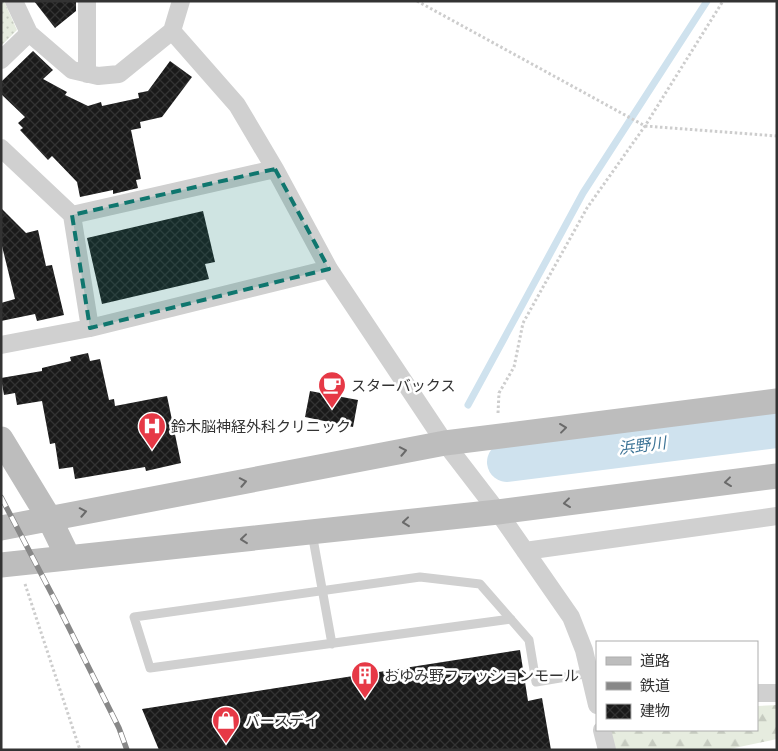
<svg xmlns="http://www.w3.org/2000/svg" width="778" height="751" font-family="'IBM Plex Sans','Noto Sans JP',sans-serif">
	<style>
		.forest { fill: url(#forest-firs) }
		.park { fill: url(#park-dots) }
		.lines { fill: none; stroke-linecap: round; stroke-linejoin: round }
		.stream { stroke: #cfe2ee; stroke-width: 7 }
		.river { stroke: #cfe2ee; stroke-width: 40 }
		.building { fill: url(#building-cross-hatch) }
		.path { stroke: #cdcdcd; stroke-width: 3; stroke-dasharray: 2.5 2.5; stroke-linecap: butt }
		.lane { stroke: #d0d0d0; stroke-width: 9 }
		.street { stroke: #d0d0d0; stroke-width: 18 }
		.secondary { stroke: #bdbdbd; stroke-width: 25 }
		.rail-casing { stroke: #888; stroke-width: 5.5 }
		.rail { stroke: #fff; stroke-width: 4; stroke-dasharray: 11; stroke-linecap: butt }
		.oneway { stroke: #6a6a6a }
		.marked { fill: #0f766e; fill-opacity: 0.2; stroke: #0f766e; stroke-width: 4; stroke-dasharray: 10 6; stroke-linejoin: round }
		.labels { text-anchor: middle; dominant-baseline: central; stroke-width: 5; stroke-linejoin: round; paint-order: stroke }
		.poi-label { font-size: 15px; fill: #333; stroke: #fff; text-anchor: start }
		.water-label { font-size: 16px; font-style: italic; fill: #3f7597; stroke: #fff }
	</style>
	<defs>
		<pattern id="forest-firs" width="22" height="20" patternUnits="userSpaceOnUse" patternTransform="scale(1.25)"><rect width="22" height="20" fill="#e6ecdf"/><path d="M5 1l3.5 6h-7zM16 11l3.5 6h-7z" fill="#c6cbc0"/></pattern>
		<pattern id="park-dots" width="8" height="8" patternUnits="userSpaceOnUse" patternTransform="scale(1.25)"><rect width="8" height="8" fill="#e6ecdf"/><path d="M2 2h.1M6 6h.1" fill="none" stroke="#c6cbc0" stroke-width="1.8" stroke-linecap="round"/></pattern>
		<pattern id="building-cross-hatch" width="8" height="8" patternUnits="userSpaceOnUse" patternTransform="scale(1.25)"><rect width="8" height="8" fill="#1a1a1a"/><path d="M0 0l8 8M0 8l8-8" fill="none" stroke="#333"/></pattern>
	</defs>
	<rect width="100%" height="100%" fill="#fff"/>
	<path class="forest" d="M777 705V739L725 750H614L610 730H757V706Z"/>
	<path class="park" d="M1 1H4L17 30 1 46Z"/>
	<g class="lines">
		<path class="stream" d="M468 405 583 193 707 1"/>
		<path class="river" d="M507 462 777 428"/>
	</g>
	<path class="building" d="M34 1H76V11L55 28Z
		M33 51 53 70 43 79 67 92 65 95 88 106 101 102 102 106 139 98 138 93 148 91 170 61 192 77 162 117 140 122 141 128 131 130 141 179 136 180 138 188 113 194V190L80 197 77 182 52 156 48 160 20 130 23 128 18 123 25 117 1 94V82Z
		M1 208 26 233 38 230 46 266 52 265 64 315 37 321 35 314 1 321V303L15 299 1 242Z
		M203 211 215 262 205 264 209 279 102 304 87 238Z
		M88 353 90 361 100 359 109 400 114 399 115 406 167 396 181 463 146 471 145 467 75 479 73 467 59 469 55 443 50 444 42 401 17 405 15 393 4 395 1 378 42 371V368L71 361 70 357Z
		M310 391 358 400 353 427 305 417Z
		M520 650 528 701 542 698 551 750H159L142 709Z"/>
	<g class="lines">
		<path class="path" d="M417 1 645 126 777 136
			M498 413 499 393 514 367 523 323 587 208 645 126 723 1
			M25 584 80 750"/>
		<path class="lane" d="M312 533 332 644
			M511 619 150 668 134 617 420 577 480 584 529 640 536 682 590 673"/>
		<path class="street" d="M14 1 29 33 72 70 98 76 119 74 172 31 181 1
			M87 1V74
			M172 31 237 105 275 169 329 269 445 443 498 512 571 617 584 650 597 705
			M1 60 29 33
			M1 148 72 215 90 328
			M72 215 275 169
			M1 345 90 328 329 269
			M525 551 777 516
			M757 693H777
			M602 730 607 750"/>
		<path class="secondary" d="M1 439 49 518 68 557
			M1 528 445 443 777 401
			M1 565 498 512 777 476"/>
		<g class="rail-casing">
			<path id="rail" d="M1 497 58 606 119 728 127 750"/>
		</g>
		<use href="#rail" class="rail"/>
	</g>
	<defs><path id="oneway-chevron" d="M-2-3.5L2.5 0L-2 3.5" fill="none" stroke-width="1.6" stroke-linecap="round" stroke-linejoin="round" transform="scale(1.25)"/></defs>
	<g class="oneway">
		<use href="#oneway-chevron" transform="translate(563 428) rotate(-7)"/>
		<use href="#oneway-chevron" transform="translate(403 451) rotate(-11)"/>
		<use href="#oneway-chevron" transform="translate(243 482) rotate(-11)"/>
		<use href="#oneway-chevron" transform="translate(728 482) rotate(173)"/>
		<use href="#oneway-chevron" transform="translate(567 503) rotate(173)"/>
		<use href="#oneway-chevron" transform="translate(83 512) rotate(-11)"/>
		<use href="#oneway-chevron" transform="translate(406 522) rotate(174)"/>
		<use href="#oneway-chevron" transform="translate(244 539) rotate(174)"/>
	</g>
	<path class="marked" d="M275 169 329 269 90 328 72 215Z"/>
	<defs>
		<g id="cafe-pin" transform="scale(1.4375)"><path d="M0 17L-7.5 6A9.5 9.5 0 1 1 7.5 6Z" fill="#e63946" stroke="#fff"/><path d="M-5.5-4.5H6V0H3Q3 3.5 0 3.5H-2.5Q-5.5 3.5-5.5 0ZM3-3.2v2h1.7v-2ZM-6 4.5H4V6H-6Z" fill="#fff"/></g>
		<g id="hospital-pin" transform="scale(1.4375)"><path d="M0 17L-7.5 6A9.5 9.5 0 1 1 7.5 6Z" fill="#e63946" stroke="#fff"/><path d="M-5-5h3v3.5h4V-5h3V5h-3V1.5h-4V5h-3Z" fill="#fff"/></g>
		<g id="building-pin" transform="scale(1.4375)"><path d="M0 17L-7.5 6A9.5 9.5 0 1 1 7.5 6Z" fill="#e63946" stroke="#fff"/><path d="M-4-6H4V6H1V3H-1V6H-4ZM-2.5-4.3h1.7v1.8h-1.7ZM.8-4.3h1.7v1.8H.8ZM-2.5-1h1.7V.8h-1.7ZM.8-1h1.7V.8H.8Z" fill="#fff"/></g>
		<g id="shop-pin" transform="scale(1.4375)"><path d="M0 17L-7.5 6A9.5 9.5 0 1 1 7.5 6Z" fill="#e63946" stroke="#fff"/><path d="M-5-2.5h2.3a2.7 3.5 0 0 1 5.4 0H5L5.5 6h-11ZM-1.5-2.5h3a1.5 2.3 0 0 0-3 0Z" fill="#fff"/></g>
	</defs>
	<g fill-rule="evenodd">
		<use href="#cafe-pin" x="332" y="385"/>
		<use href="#hospital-pin" x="152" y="426"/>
		<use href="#building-pin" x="365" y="675"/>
		<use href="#shop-pin" x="226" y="720"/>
	</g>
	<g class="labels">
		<g class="poi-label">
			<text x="351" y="385">スターバックス</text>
			<text x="171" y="426">鈴木脳神経外科クリニック</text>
			<text x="384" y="675">おゆみ野ファッションモール</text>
			<text x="245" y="720">バースデイ</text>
		</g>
		<g class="water-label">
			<text transform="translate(642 445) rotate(-7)">浜野川</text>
		</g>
	</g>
	<rect width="778" height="751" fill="none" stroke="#333333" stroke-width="5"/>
	<rect x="596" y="641" width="162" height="90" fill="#ffffff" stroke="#adadad"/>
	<rect x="606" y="657" width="25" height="8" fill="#bdbdbd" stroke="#adadad"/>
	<text x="640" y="666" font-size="15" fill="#333333">道路</text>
	<rect x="606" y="682" width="25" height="8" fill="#888888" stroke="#adadad"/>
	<text x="640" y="691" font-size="15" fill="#333333">鉄道</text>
	<rect x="606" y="704" width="25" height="15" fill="url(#building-cross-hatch)" stroke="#adadad"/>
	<text x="640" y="716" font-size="15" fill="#333333">建物</text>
</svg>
